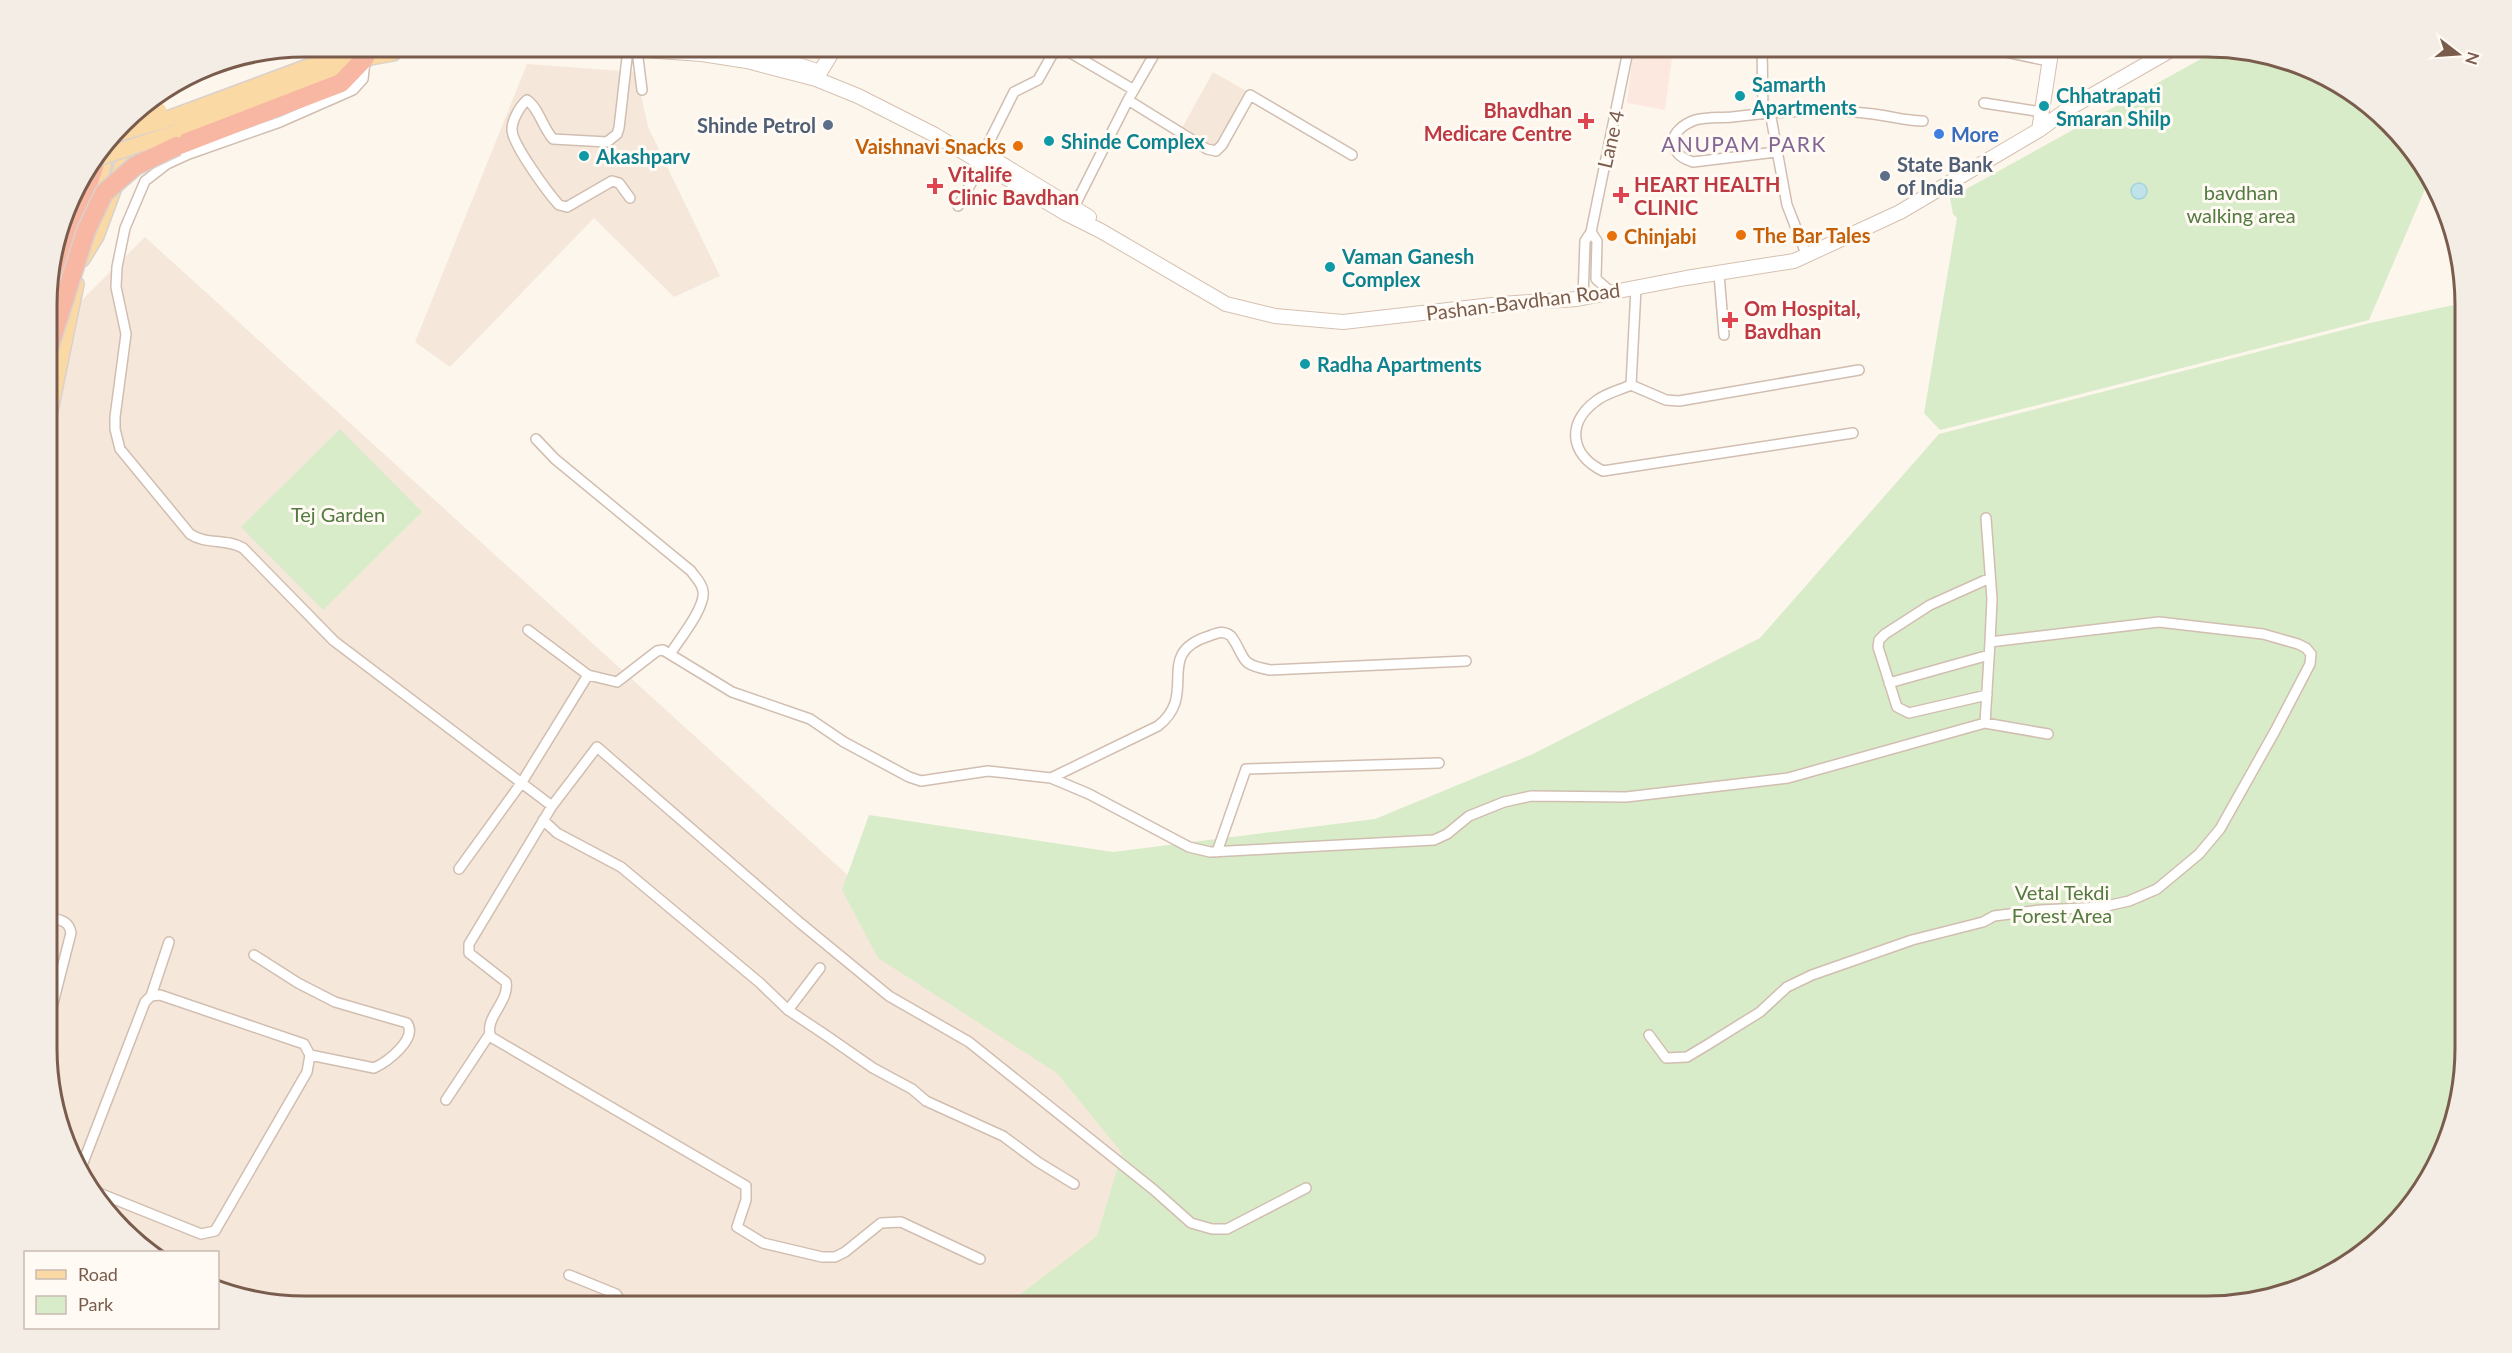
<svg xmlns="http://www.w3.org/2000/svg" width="2512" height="1353" font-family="Lato,sans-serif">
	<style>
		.residential { fill: #f5e8da }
		.commercial { fill: #fde8e0 }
		.green { fill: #d8ecc9 }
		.water { fill: #bfe3e8; stroke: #a5d3da; stroke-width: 1.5 }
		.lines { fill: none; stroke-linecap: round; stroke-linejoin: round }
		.street-casing { stroke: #d1beb0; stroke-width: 12 }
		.secondary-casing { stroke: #d6c0b0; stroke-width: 16 }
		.primary-casing { stroke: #dad1cd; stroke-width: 18 }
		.highway-casing { stroke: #dad1cd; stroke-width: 21 }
		.street { stroke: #fff; stroke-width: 9 }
		.secondary { stroke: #fff; stroke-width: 14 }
		.primary { stroke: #fbd9a5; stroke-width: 15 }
		.highway { stroke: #f7b7a3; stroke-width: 18 }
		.primary-bridge-casing { stroke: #dad1cd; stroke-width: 18; stroke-linecap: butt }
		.highway-bridge-casing { stroke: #dad1cd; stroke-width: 21; stroke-linecap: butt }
		.primary-bridge { stroke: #fbd9a5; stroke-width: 15 }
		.highway-bridge { stroke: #f7b7a3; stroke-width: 18 }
		.culture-dot { fill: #0f9aa8; stroke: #fffaf3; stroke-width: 2 }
		.health-dot { fill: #e0444e; stroke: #fffaf3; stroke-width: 2 }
		.service-dot { fill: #5c6f8a; stroke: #fffaf3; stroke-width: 2 }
		.shop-dot { fill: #3f7fe0; stroke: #fffaf3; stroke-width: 2 }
		.food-dot { fill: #e8710a; stroke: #fffaf3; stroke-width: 2 }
		.labels { text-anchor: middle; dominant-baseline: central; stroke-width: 6; stroke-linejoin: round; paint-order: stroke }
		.culture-label { font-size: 20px; font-weight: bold; fill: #0d838f; stroke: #fffaf3; text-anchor: start }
		.health-label { font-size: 20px; font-weight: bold; fill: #be3a42; stroke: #fffaf3; text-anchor: start }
		.service-label { font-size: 20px; font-weight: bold; fill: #4e5e75; stroke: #fffaf3; text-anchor: end }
		.shop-label { font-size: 20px; font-weight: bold; fill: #366cbe; stroke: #fffaf3; text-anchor: start }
		.street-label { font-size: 20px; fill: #7a5c4d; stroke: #fffaf3 }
		.food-label { font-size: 20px; font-weight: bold; fill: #c56008; stroke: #fffaf3; text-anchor: start }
		.park-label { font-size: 20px; fill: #537a41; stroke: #fffaf3 }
		.neighbourhood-label { font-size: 21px; letter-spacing: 1.5px; fill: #846695; stroke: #fffaf3 }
		.rim { fill: none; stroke: #7a5c4d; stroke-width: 3 }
	</style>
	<rect width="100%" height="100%" fill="#fdf6ec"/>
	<path class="residential" d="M527 64 636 72 648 127 720 276 674 297 594 218 450 367 415 342Z
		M1213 72 1248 92 1217 147 1182 128Z
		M145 237 1177 1174 1051 1306H305L218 1286V1252H150L135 1243 90 1192 49 1082 47 335Z"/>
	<path class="commercial" d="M1633 54 1672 58 1665 110 1627 103Z"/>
	<path class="green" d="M2219 49 2322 73 2378 111 2422 161 2429 180 2369 320 1940 430 1924 413 1957 218 1953 214 1950 198Z
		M2463 303 2465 1049 2439 1163 2401 1219 2350 1263 2290 1293 2224 1306H1005L1097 1236 1122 1153 1057 1073 878 958 842 890 869 815 1113 852 1375 819 1533 754 1760 638 1939 434 2370 323Z
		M340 429 422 512 323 610 241 527Z"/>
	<path class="water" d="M2131 191a8 8 0 1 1 16 0a8 8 0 1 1-16 0Z"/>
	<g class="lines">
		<g class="street-casing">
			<path id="street" d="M1059 46 1134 90
				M1762 46 1763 113
				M1987 48 2048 61
				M628 49 619 128 617 134 607 142 553 139C543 128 538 107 527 100 520 106 512 120 512 129 511 143 549 194 559 205L567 207 612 181 619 183 630 198
				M637 50 642 90
				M365 61 363 79 353 90 280 122 189 154 167 164 145 181 125 228 117 267 116 287 126 334 115 417V429L120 449 190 534C206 545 226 538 243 548L334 641 552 806 469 944V953L506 982C510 1002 483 1018 491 1037L746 1186V1200L737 1227 763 1243 822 1257H835L845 1252 881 1223 901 1222 980 1259
				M1128 100 1207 149 1216 151 1222 145 1250 95 1352 155
				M1984 103 2042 112
				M1770 112 1787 205 1807 256
				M1776 152 1693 162C1684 159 1676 155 1674 145 1671 133 1684 124 1695 120 1706 117 1720 118 1732 117 1779 111 1826 108 1873 114 1890 116 1906 121 1923 121
				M983 154 1014 92 1038 80 1057 46
				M958 206 982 164
				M1074 207 1128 100 1159 46
				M1591 232 1597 241 1596 279 1612 293
				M1719 274 1724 335
				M1583 298 1585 241 1591 232 1629 46
				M1631 385 1636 288
				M1853 433 1603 471C1570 455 1566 423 1596 401 1606 393 1620 390 1631 385L1666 400 1679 401 1859 370
				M536 439 555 459 691 571C696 578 702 583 703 591 706 607 679 640 670 654
				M1986 518 1992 599 1990 642
				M588 675 617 682 657 651 663 650 732 692 810 719 844 742 909 777 921 781 988 771 1051 778 1089 794 1189 847 1210 852 1434 840 1447 834 1469 816 1504 802 1531 796 1626 797 1788 778 1985 723 2048 734
				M1889 683 1989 655
				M1987 695 1909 713 1897 707 1878 647 1879 640 1885 634 1930 605 1990 578
				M1051 778 1158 726C1200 693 1152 654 1209 636 1217 633 1223 630 1231 636 1247 658 1237 664 1270 670L1466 661
				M552 806 597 747 799 922 889 996 969 1042 1154 1190 1191 1223 1212 1229H1227L1306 1188
				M543 820 557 833 621 867 760 983 788 1010 827 1036 873 1068 912 1089 926 1101 1003 1136 1038 1162 1074 1184
				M1217 852 1246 769 1439 763
				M459 869 522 782 588 675 528 630
				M48 917C59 920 69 920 71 933L49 1019
				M254 955 298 983 335 1002 407 1023C418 1039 387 1062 374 1068L310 1055
				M151 996 169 942
				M788 1010 820 968
				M1649 1035 1666 1058 1687 1057 1707 1045 1760 1012 1787 987 1812 975 1912 940 1983 922 1994 916 2041 910 2102 907 2129 901 2157 889 2199 854 2220 829 2275 731 2310 664 2311 654 2306 648 2298 644 2263 634 2159 622 1990 642 1985 723
				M446 1100 489 1035
				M81 1168 145 1002 151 996 160 995 304 1044 310 1055 307 1072 215 1231 201 1234 89 1189
				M569 1275 616 1294 623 1305
				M621 1306H635"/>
		</g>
		<g class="secondary-casing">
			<path id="secondary" d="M587 46 702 54 747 61 816 79 858 96 935 135 1065 213 1101 231 1226 304 1275 316 1343 322 1501 304 1577 299 1686 278 1794 261 1900 212 2039 130 2068 109 2178 46
				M721 46 777 58 820 72
				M817 77 836 46
				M2039 130 2052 46
				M990 157 1089 217"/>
		</g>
		<g class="primary-casing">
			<path id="primary" d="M165 120 364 46
				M174 133 365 58 393 53
				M93 205 109 143
				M82 259 96 236 145 104
				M47 425 76 284"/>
		</g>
		<g class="highway-casing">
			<path id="highway" d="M177 146 341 83 365 58
				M47 305 96 161"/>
		</g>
		<use href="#street" class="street"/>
		<use href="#secondary" class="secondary"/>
		<use href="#primary" class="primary"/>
		<use href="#highway" class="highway"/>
		<g class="primary-bridge-casing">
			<path id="primary-bridge" d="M130 116 159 111
				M116 134 165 120
				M98 158 174 133"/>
		</g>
		<g class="highway-bridge-casing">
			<path id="highway-bridge" d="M47 354 86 231 104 193 135 166 177 146"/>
		</g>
		<use href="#primary-bridge" class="primary-bridge"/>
		<use href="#highway-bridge" class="highway-bridge"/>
	</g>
	<g class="culture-dot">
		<circle cx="1740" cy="96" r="6"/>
		<circle cx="2044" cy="106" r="6"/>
		<circle cx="1049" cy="141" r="6"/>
		<circle cx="584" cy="156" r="6"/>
		<circle cx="1330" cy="267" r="6"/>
		<circle cx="1305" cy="364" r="6"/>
	</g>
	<g class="health-dot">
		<path d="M1583 112h6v6h6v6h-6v6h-6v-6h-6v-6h6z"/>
		<path d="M932 177h6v6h6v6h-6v6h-6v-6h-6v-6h6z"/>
		<path d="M1618 186h6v6h6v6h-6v6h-6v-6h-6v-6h6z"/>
		<path d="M1727 311h6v6h6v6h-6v6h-6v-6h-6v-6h6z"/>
	</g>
	<g class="service-dot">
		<circle cx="828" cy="125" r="6"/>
		<circle cx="1885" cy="176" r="6"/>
	</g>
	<circle class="shop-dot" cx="1939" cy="134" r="6"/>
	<g class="food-dot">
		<circle cx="1018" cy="146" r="6"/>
		<circle cx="1741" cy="235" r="6"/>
		<circle cx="1612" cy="236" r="6"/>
	</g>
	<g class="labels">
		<g class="culture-label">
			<text x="1752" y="84">Samarth<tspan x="1752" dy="23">Apartments</tspan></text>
			<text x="2056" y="95">Chhatrapati<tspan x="2056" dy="23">Smaran Shilp</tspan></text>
			<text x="1061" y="141">Shinde Complex</text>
			<text x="596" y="156">Akashparv</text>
			<text x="1342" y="256">Vaman Ganesh<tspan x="1342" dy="23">Complex</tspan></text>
			<text x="1317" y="364">Radha Apartments</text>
		</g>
		<g class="health-label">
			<text x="1572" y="110" text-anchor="end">Bhavdhan<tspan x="1572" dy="23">Medicare Centre</tspan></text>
			<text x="948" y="174">Vitalife<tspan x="948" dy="23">Clinic Bavdhan</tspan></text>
			<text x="1634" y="184">HEART HEALTH<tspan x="1634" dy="23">CLINIC</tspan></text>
			<text x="1744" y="308">Om Hospital,<tspan x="1744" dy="23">Bavdhan</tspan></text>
		</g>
		<g class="service-label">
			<text x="816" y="125">Shinde Petrol</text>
			<text x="1897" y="164" text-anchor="start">State Bank<tspan x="1897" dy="23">of India</tspan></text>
		</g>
		<g class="shop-label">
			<text x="1951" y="134">More</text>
		</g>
		<g class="street-label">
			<text transform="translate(1610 139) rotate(-77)">Lane 4</text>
			<text transform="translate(1523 301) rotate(-7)">Pashan-Bavdhan Road</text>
		</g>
		<g class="food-label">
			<text x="1006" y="146" text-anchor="end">Vaishnavi Snacks</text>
			<text x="1753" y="235">The Bar Tales</text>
			<text x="1624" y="236">Chinjabi</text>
		</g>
		<g class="park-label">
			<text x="2241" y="192">bavdhan<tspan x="2241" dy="23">walking area</tspan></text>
			<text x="338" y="514">Tej Garden</text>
			<text x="2062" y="892">Vetal Tekdi<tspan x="2062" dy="23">Forest Area</tspan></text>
		</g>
		<g class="neighbourhood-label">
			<text x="1744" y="143">ANUPAM PARK</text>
		</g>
	</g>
	<path d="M0 0H2512V1353H0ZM305 57H2207A248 248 0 0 1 2455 305V1048A248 248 0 0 1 2207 1296H305A248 248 0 0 1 57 1048V305A248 248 0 0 1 305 57Z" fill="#f4ede6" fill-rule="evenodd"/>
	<path class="rim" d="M305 57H2207A248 248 0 0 1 2455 305V1048A248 248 0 0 1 2207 1296H305A248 248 0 0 1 57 1048V305A248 248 0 0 1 305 57Z"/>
	<rect x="24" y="1251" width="195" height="78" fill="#fffaf3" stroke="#cabbb1" stroke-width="1.5"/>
	<rect x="36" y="1270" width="30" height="9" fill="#fbd9a5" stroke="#cabbb1" stroke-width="1.5"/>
	<text x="78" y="1281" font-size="18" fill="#7a5c4d">Road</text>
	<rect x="36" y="1296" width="30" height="18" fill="#d8ecc9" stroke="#cabbb1" stroke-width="1.5"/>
	<text x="78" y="1311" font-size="18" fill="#7a5c4d">Park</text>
	<g transform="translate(2458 54) rotate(107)" stroke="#fffaf3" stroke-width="4.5" paint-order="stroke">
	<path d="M0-4.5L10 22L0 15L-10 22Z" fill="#7a5c4d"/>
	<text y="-9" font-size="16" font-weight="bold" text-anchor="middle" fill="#7a5c4d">N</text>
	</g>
</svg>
